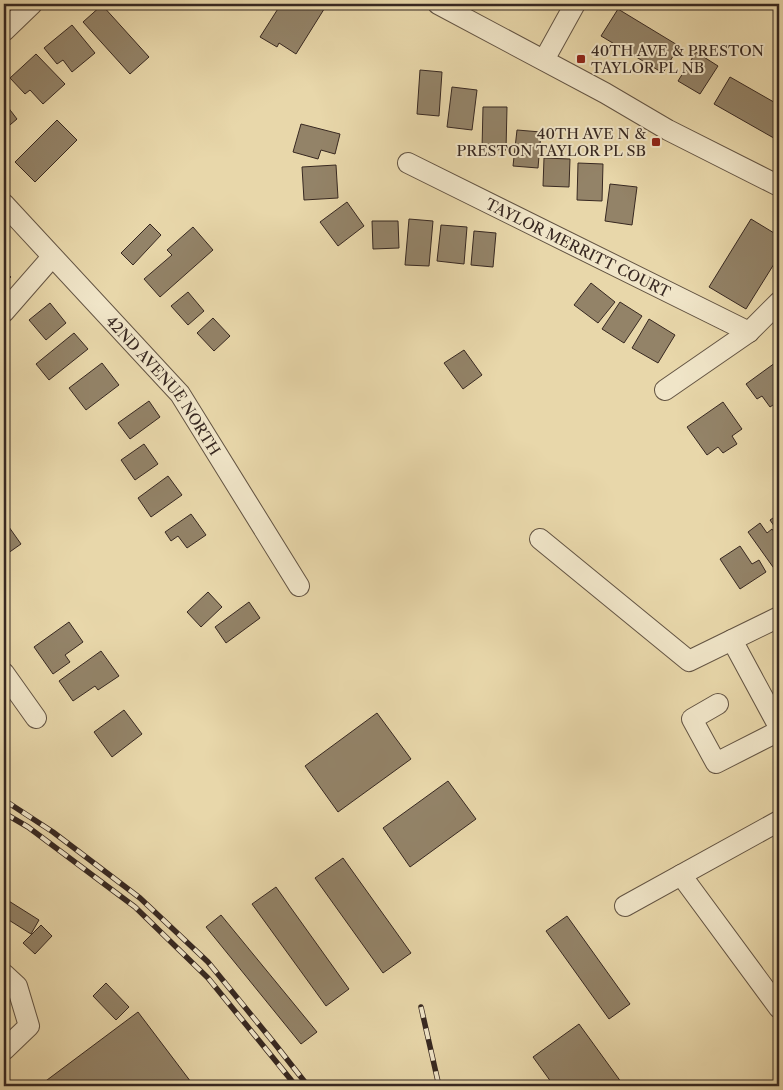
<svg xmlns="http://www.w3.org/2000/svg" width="783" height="1090" font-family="'Libre Caslon Text',serif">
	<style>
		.building { fill: #938368; stroke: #372821 }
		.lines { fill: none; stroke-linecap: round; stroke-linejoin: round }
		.minor-casing { stroke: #635443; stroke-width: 22 }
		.minor { stroke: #f0e5c8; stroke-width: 20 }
		.rail-casing { stroke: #372821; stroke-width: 5.5 }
		.rail { stroke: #f0e5c8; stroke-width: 4; stroke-dasharray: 11; stroke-linecap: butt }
		.poi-dot { fill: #8f2418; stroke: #f0e5c8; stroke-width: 2 }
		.labels { text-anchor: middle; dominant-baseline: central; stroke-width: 4; stroke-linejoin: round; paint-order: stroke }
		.poi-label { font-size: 15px; fill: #372821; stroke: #f0e5c8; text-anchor: start }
		.street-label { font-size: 15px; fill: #372821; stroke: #f0e5c8 }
	</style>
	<rect width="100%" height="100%" fill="#e8d7aa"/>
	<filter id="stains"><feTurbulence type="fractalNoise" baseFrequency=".004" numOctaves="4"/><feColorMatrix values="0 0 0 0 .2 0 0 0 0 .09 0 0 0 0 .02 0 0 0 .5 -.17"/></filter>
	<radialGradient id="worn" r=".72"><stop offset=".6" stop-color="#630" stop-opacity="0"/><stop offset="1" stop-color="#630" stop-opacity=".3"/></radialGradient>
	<path class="building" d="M281 4H323L326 6 296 54 279 43 277 47 260 37Z
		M102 5 149 57 130 74 83 22Z
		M618 9 679 46 663 73 601 36Z
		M72 25 95 53 72 72 63 60 57 64 44 48Z
		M696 52 718 66 700 94 678 81Z
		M36 54 65 84 43 104 30 90 25 94 10 78Z
		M420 70 442 72 439 116 417 114Z
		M730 77 779 105V141L714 104Z
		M452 87 477 90 472 130 447 127Z
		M4 102 17 119 4 130Z
		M483 107H507L506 150 482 149Z
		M57 120 77 140 35 182 15 162Z
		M301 124 340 134 335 154 321 150 318 159 293 152Z
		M517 130 541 132 538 168 513 166Z
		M544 158 570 159 569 187 543 186Z
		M578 163 603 164 602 201 577 200Z
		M336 165 338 198 304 200 302 167Z
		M610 184 637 187 632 225 605 221Z
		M347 202 364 226 338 246 320 222Z
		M409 219 433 221 429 266 405 265Z
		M751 219 779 236V256L746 309 709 287Z
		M372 221H398L399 248 373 249Z
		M150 224 161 235 133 265 121 253Z
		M441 225 467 227 464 264 437 261Z
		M193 227 213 250 160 297 144 279 172 255 167 250Z
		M474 231 496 233 493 267 471 265Z
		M4 270 11 277 4 283Z
		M591 283 615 302 598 323 574 305Z
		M188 292 204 311 188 325 171 306Z
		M620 302 642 316 624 343 602 329Z
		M50 303 66 323 46 340 29 320Z
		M213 318 230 336 214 351 197 333Z
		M649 319 675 335 658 363 632 348Z
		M74 333 88 349 49 380 36 364Z
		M464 350 482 375 463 389 444 363Z
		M779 360V401L770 407 762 396 757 399 746 384Z
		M102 363 119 385 86 410 69 388Z
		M149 401 160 417 130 439 118 423Z
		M723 402 742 429 732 436 737 444 723 453 718 447 707 455 687 427Z
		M144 444 158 464 135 480 121 460Z
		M168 476 182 495 151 517 138 498Z
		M191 514 206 535 187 548 178 536 171 541 165 532Z
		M779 514V533L770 520Z
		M4 520 21 544 4 556Z
		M760 523 767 533 772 529 779 539 778 574 748 532Z
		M740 546 752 564 759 560 766 572 740 589 720 559Z
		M208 592 222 607 201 627 187 612Z
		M249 602 260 618 226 643 215 627Z
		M69 622 83 642 65 655 70 662 53 674 34 647Z
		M101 651 119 676 98 690 95 686 73 701 59 681Z
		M124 710 142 734 112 757 94 732Z
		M377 713 411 759 338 812 305 766Z
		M448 781 476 819 410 867 383 828Z
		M343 858 411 953 383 973 315 878Z
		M276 887 349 989 326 1006 252 904Z
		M4 898 39 920 31 934 4 917Z
		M221 915 317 1032 301 1044 206 927Z
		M567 916 630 1004 609 1019 546 931Z
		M41 925 52 936 35 954 23 943Z
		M106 983 129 1007 116 1020 93 996Z
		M138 1012 194 1086H117L116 1084 113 1086H39Z
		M579 1024 624 1086H554L533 1057Z"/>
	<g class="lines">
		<g class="minor-casing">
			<g id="minor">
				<path d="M438 4 605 93 668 130 779 186"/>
				<path d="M4 31 32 4"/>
				<path d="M544 60 575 4"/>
				<path id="s1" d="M408 163 749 332"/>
				<path id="s2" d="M4 204 180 394 299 586"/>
				<path d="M4 312 52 257"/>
				<path d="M665 390 749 332 779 302"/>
				<path d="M540 539 689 661 779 617"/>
				<path d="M732 640 779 727"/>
				<path d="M4 673 36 718"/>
				<path d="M718 704 692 719 716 763 779 731"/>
				<path d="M681 875 779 1008"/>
				<path d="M625 906 779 821"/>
				<path d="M4 974 17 986 29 1026 4 1050"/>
			</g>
		</g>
		<use href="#minor" class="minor"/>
		<g class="rail-casing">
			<path id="rail" d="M4 800 53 832 140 898 208 962 275 1044 308 1086
				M4 813 28 827 135 907 208 978 296 1086
				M421 1007 439 1086"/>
		</g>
		<use href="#rail" class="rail"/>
	</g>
	<g class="poi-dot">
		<rect x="576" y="54" width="10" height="10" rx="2.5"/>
		<rect x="651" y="137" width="10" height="10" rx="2.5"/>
	</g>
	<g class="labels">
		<g class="poi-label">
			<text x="591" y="50">40TH AVE &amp; PRESTON<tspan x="591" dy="17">TAYLOR PL NB</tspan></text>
			<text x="646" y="133" text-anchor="end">40TH AVE N &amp;<tspan x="646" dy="17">PRESTON TAYLOR PL SB</tspan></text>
		</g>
		<g class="street-label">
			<text stroke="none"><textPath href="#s1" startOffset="190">TAYLOR MERRITT COURT</textPath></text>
			<text stroke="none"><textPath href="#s2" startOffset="242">42ND AVENUE NORTH</textPath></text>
		</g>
	</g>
	<rect width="783" height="1090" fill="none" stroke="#e8d7aa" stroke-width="20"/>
	<rect x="5" y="5" width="773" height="1080" fill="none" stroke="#372821" stroke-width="2.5"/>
	<rect x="10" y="10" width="763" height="1070" fill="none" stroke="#372821"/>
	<rect width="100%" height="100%" filter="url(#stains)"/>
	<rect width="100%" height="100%" fill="url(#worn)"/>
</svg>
